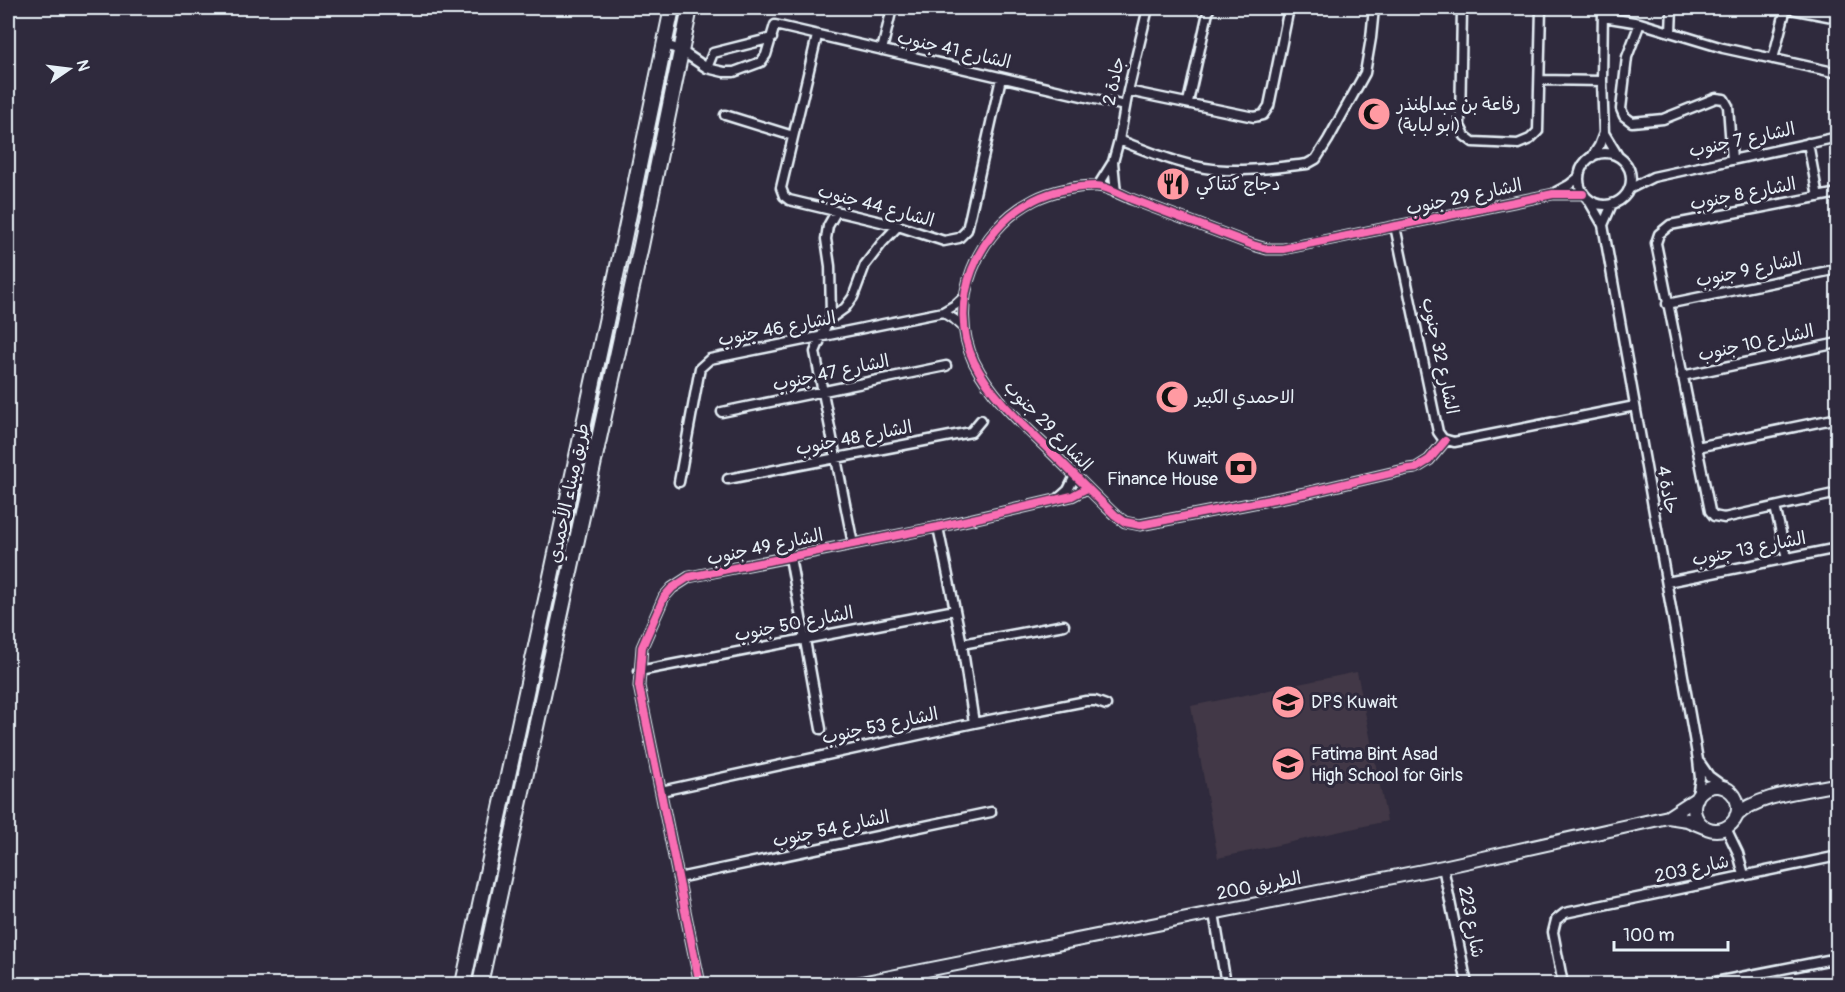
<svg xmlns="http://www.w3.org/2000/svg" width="1845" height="992" font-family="Pangolin,'Playpen Sans Arabic',sans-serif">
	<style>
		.built { fill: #423946 }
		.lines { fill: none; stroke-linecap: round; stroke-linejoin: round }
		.minor-casing { stroke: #e8f1f8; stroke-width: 13 }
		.secondary-casing { stroke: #e8f1f8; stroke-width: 16 }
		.primary-casing { stroke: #e8f1f8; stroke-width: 18 }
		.minor { stroke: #2f2a3d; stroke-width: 8 }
		.secondary { stroke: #2f2a3d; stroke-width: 12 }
		.primary { stroke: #2f2a3d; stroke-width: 14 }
		.cycleway-casing { stroke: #2f2a3d; stroke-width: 11 }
		.cycleway { stroke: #f96db3; stroke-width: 8 }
		.labels { text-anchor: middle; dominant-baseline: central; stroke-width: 6; stroke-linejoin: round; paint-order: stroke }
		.street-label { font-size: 18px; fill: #e8f1f8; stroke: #2f2a3d }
		.poi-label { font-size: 18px; fill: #e8f1f8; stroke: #2f2a3d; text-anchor: start }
	</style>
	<rect width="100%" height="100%" fill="#2f2a3d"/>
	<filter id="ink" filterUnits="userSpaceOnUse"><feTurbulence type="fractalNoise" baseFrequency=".0167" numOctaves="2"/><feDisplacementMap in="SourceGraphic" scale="12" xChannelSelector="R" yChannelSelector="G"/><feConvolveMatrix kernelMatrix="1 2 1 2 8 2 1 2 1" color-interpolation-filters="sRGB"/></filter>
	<g filter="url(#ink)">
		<path class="built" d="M1357 672 1387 821 1218 858 1191 706Z"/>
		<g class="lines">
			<g class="minor-casing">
				<path id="minor" d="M1462 8 1460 126 1465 136 1473 142 1518 144 1530 139 1538 131 1541 8
					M1786 8 1838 18
					M1603 17 1640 23 1723 48 1838 73
					M1640 23 1627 57 1621 109 1624 116 1632 122 1663 119 1716 98 1724 99 1728 106 1732 160
					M1671 32 1672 8
					M817 36 781 188 784 196 789 200 898 226 944 241 959 238 967 230 1001 78
					M663 44 680 50 707 68 724 72H734L761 62 766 55 775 25 1125 106
					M882 50 892 8
					M1773 59 1786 8
					M707 68 713 53 772 38
					M1540 80 1602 81
					M1128 91 1254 117 1263 115 1269 106 1289 8
					M1188 102 1209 8
					M725 115 793 136
					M1604 133 1618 156
					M1119 140C1152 153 1192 170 1227 170 1253 171 1281 167 1307 164L1316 159 1328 140 1365 73 1371 38 1374 8
					M1808 143 1818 197
					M1579 179a26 26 0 1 1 52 0a26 26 0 1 1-52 0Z
					M1592 157 1599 146 1604 133 1602 81 1603 8
					M1113 162 1116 193
					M1098 186 1113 162 1119 140 1128 91 1148 8
					M1629 189 1653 177 1838 137
					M1556 192 1569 185 1579 177
					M1838 193 1670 225 1659 234 1656 243 1710 511 1714 516 1724 518 1838 493
					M1588 199 1603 225 1698 760 1700 778 1697 796
					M1603 225 1612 204
					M1395 226 1438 432 1443 439 1454 442 1635 406
					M1667 304 1838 269
					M943 312 954 319 964 328
					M831 318 830 266 826 239 828 226 836 212
					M1682 376 1838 343
					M722 412 946 366
					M1445 441 1429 460 1416 468 1408 469 1305 493 1140 525 1125 522 1115 515C1092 493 1070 470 1047 448 1020 422 991 396 974 362 946 303 977 229 1034 200 1051 191 1076 186 1096 186 1107 186 1123 196 1134 200 1174 215 1213 230 1253 245L1267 249H1283L1553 194H1583
					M1697 447 1838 418
					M728 479 971 432 981 420
					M679 482 700 368 710 359 943 312 955 305 965 296
					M1059 498 1068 490 1075 476
					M1775 507 1787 558
					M938 527 962 644 974 723
					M853 544 815 352 827 323 831 318 845 308 853 297 865 265 882 243 898 226
					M790 557 821 729
					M1667 582 1838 548
					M962 644 1064 625
					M639 671 955 610
					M1700 763 1709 776 1724 787
					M661 791 974 723 1086 701H1095L1106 705
					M1726 828 1738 853 1744 875
					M1443 867 1467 984
					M678 878 991 812
					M1214 913 1226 984
					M700 984 639 686 642 647 664 597 672 588 689 577 938 527 1072 496 1087 488
					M1563 984 1553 932 1556 920 1565 913 1838 856
					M1705 984 1838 958"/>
			</g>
			<g class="secondary-casing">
				<path id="secondary" d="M1694 808a22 22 0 1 1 44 0a22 22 0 1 1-44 0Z
					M1736 816C1758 794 1808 791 1838 784
					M1668 817 1687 820 1704 827
					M856 984 1443 867 1668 817 1697 798"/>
			</g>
			<g class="primary-casing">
				<path id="primary" d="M463 984 623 243 672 8
					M480 984 641 246 690 8"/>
			</g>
			<use href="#minor" class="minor"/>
			<use href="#secondary" class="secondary"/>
			<use href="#primary" class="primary"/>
			<g class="cycleway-casing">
				<path id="cycleway" d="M1445 441 1429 460 1416 468 1408 469 1305 493 1140 525 1125 522 1115 515C1092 493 1070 470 1047 448 1020 422 991 396 974 362 946 303 977 229 1034 200 1051 191 1076 186 1096 186 1107 186 1123 196 1134 200 1174 215 1213 230 1253 245L1267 249H1283L1553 194H1583
					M700 984 639 686 642 647 664 597 672 588 689 577 938 527 1072 496 1087 488"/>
			</g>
			<use href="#cycleway" class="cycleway"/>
		</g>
	</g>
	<defs>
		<g id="mosque-disc" transform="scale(1.725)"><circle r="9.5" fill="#ff9aa2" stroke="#2f2a3d"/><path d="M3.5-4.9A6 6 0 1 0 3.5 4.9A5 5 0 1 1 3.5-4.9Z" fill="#111"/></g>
		<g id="restaurant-disc" transform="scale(1.725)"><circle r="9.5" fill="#ff9aa2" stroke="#2f2a3d"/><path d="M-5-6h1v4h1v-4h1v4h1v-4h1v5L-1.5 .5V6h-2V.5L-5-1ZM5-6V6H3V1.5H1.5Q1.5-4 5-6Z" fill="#111"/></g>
		<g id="bank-disc" transform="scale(1.725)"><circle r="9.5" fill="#ff9aa2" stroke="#2f2a3d"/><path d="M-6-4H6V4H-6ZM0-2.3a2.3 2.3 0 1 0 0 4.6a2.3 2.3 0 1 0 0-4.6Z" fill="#111"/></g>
		<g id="school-disc" transform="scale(1.725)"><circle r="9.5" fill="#ff9aa2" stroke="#2f2a3d"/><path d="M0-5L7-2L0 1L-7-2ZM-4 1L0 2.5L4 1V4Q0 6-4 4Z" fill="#111"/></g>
		<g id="university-disc" transform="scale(1.725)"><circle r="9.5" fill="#ff9aa2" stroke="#2f2a3d"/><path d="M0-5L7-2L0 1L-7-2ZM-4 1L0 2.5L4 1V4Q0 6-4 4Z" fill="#111"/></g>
	</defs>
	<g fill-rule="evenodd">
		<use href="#mosque-disc" x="1374" y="114"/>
		<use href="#restaurant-disc" x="1173" y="184"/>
		<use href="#mosque-disc" x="1172" y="397"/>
		<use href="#bank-disc" x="1241" y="468"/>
		<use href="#school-disc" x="1288" y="702"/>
		<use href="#university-disc" x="1288" y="764"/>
	</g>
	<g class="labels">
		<g class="street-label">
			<text transform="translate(954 50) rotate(13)">الشارع 41 جنوب</text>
			<text transform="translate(1114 81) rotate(-78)">جادة 2</text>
			<text transform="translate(1742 140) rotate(-12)">الشارع 7 جنوب</text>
			<text transform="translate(1743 194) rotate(-11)">الشارع 8 جنوب</text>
			<text transform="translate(1464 197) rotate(-12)">الشارع 29 جنوب</text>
			<text transform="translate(876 206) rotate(15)">الشارع 44 جنوب</text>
			<text transform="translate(1749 270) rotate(-12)">الشارع 9 جنوب</text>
			<text transform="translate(777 329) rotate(-11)">الشارع 46 جنوب</text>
			<text transform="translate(1756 343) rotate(-12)">الشارع 10 جنوب</text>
			<text transform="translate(1440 356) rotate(78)">الشارع 32 جنوب</text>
			<text transform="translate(831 373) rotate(-12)">الشارع 47 جنوب</text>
			<text transform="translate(1048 426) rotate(46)">الشارع 29 جنوب</text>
			<text transform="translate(854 438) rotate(-11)">الشارع 48 جنوب</text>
			<text transform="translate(1667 490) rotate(80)">جادة 4</text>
			<text transform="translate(569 493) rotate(-78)">طريق ميناء الأحمدي</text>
			<text transform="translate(765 547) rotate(-12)">الشارع 49 جنوب</text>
			<text transform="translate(1749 549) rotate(-11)">الشارع 13 جنوب</text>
			<text transform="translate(794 624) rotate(-11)">الشارع 50 جنوب</text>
			<text transform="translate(880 726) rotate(-12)">الشارع 53 جنوب</text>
			<text transform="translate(831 829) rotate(-12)">الشارع 54 جنوب</text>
			<text transform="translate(1692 869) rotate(-12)">شارع 203</text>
			<text transform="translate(1259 886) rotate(-11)">الطريق 200</text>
			<text transform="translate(1471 922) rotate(79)">شارع 223</text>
		</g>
		<g class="poi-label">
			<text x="1397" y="104">رفاعة بن عبدالمنذر<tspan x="1397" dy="21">(أبو لبابة)</tspan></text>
			<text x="1196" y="184">دجاج كنتاكي</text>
			<text x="1195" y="397">الاحمدي الكبير</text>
			<text x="1218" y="458" text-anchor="end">Kuwait<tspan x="1218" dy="21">Finance House</tspan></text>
			<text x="1311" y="702">DPS Kuwait</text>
			<text x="1311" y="754">Fatima Bint Asad<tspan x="1311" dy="21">High School for Girls</tspan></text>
		</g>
	</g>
	<rect width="1845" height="992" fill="none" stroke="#2f2a3d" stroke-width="30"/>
	<rect x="15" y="15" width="1815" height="962" fill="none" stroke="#e8f1f8" stroke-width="2" filter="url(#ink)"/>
	<g transform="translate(69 69) rotate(76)" stroke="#2f2a3d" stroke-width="4.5" paint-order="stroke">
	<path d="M0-4.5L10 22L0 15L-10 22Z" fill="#e8f1f8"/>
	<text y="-9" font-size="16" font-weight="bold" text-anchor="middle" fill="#e8f1f8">N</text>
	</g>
	<path d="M1614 941v9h114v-9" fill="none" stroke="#e8f1f8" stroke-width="3"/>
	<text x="1623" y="941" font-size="18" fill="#e8f1f8" stroke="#2f2a3d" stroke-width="4.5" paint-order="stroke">100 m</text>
</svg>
